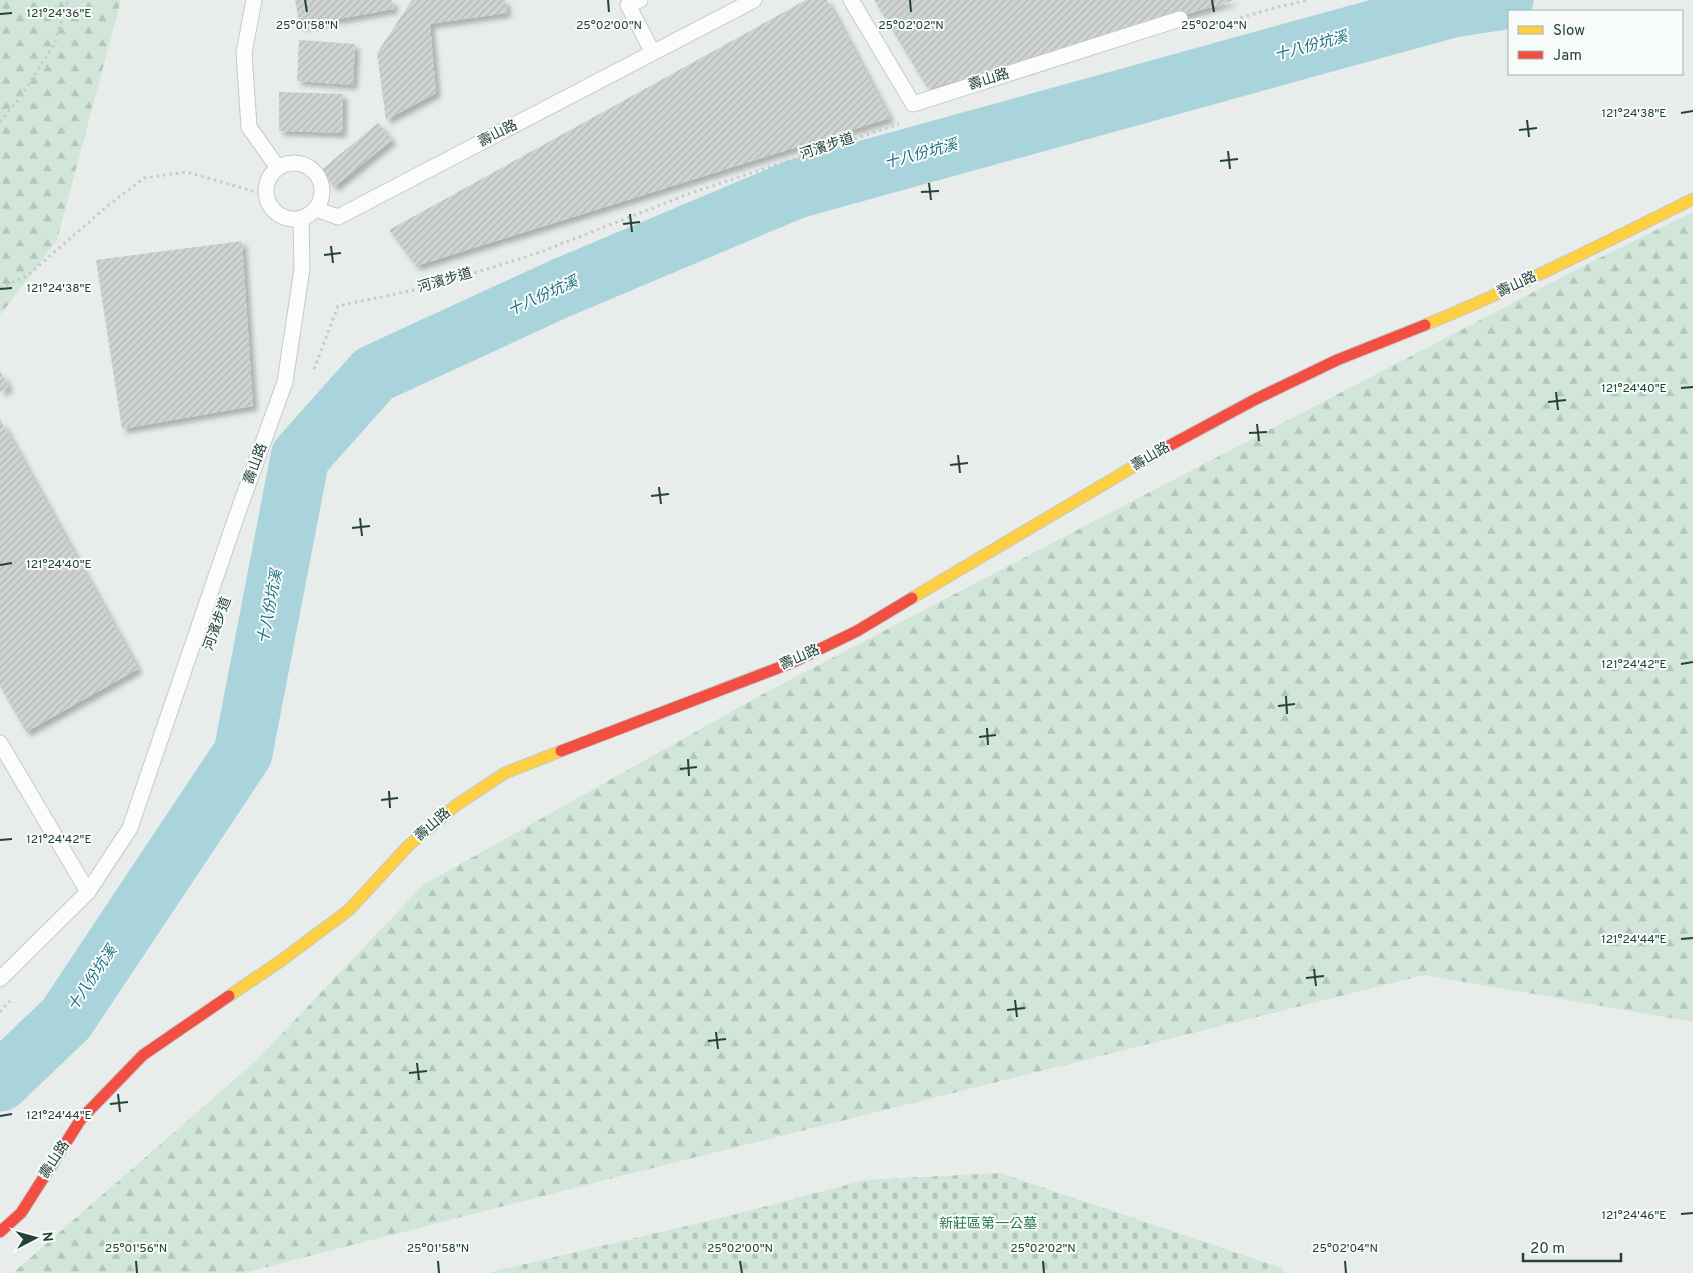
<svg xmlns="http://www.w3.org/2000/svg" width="1693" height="1273" font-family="Overpass,'Noto Sans TC',sans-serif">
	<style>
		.forest { fill: url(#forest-firs) }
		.cemetery { fill: url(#cemetery-stones) }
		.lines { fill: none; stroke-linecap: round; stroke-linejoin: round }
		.river { stroke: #a9d4db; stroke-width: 59 }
		.building { fill: url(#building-hatch); filter: url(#shadow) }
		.lane-casing { stroke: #c5cac8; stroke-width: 17 }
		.slow-casing { stroke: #c3cbc8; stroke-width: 13 }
		.jam-casing { stroke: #c3cbc8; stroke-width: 13 }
		.path { stroke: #c3ccca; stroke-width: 3; stroke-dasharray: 2.5 4; stroke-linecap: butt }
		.lane { stroke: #fcfcfc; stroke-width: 15 }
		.slow { stroke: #ffcf43; stroke-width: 11 }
		.jam { stroke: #f24e42; stroke-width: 11 }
		.ticks { fill: none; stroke: #24423a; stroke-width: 2 }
		.labels { text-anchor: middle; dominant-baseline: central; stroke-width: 4; stroke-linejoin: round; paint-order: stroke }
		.street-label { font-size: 14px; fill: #24423a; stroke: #f7fbf9 }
		.park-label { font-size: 14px; fill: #2d7a4b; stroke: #f7fbf9 }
		.water-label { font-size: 15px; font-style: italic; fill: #1c6f80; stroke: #f7fbf9 }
		.ticks-label { font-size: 12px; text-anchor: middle; fill: #24423a; stroke: #f7fbf9; stroke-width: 4; stroke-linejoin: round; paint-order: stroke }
	</style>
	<defs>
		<pattern id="forest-firs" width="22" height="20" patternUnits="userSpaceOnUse" patternTransform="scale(1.25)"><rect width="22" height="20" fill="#d1e6d8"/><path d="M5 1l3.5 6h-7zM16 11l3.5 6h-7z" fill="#b3c6ba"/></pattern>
		<pattern id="cemetery-stones" width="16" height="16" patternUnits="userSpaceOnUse" patternTransform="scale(1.25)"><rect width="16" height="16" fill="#d1e6d8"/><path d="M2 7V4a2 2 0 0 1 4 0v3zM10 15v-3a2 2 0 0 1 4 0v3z" fill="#b3c6ba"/></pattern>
		<pattern id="building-hatch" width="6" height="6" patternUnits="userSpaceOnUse" patternTransform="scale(1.25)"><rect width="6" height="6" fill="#cfd4d2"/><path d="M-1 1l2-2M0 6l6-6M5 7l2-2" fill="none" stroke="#b2b7b5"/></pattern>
		<filter id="shadow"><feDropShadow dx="4.5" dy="4.5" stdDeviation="2.5" flood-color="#0004"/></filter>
	</defs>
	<rect width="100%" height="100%" fill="#e8edeb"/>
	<path class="forest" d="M0 0H121L57 240 0 315Z
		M1693 212V1022L1425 975 633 1173 243 1273H13L257 1060 423 885 761 695 1591 262Z"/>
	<path class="cemetery" d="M1000 1173 1282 1268 1285 1273H487L737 1214 865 1180Z"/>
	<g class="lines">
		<path class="river" d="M0 1082 66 1019 243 753 300 457 374 374 561 288 796 189 1452 8 1504 0"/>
	</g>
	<path class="building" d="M295 0H392L394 9 300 26Z
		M412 0H505L507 13 430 24 436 93 386 120 377 53Z
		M806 0H827L890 118 416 266 389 230Z
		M874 0H1232V1L928 89Z
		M299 40 355 44 353 85 297 81Z
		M279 92 343 94 342 133 279 131Z
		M378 123 392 140 334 187 321 170Z
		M242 241 253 406 122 429 96 260Z
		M0 371 9 387 0 392Z
		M0 419 138 669 26 732 0 686Z"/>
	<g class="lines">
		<g class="lane-casing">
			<path id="lane" d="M254 0 244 53 249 127 278 168
				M640 0 628 5 653 53
				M851 0 913 104 1180 19
				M266 191a28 28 0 1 1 56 0a28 28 0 1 1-56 0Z
				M316 209 338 217 754 0
				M0 743 88 892
				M0 979 88 892 130 828 239 509 285 382 302 269 301 218"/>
		</g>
		<g class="slow-casing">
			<path id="slow" d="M1425 325C1516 288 1604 243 1693 199
				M912 598 1165 448
				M229 996 282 960 349 910 408 846 455 806 505 773 561 751"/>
		</g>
		<g class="jam-casing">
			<path id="jam" d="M1165 448 1256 399 1337 360 1425 325
				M561 751 791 663 857 631 912 598
				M0 1232 21 1213 81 1119 143 1055 229 996"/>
		</g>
		<path class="path" d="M1203 29 1274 8 1308 0
			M0 122 19 99 54 45 68 0
			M0 288 27 276 106 207 144 178 187 172 266 195
			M314 369 338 306 433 286 538 253 691 193 899 124
			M0 1012 10 1001"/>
		<use href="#lane" class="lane"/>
		<use href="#slow" class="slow"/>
		<use href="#jam" class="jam"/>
	</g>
	<path class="ticks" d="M305 0 307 12M608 0 609 12M910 0 911 12M1212 0 1214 12M0 14 12 13M1681 113 1693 111M1527 120 1529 137M1519 130 1537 128M1228 151 1230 169M1220 161 1238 159M929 183 931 200M921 192 939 191M630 214 632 232M623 224 640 222M331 246 333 263M324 255 341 253M0 289 12 288M1681 388 1693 387M1556 392 1558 410M1548 402 1566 400M1257 424 1259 441M1249 433 1267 432M958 455 960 473M950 465 968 463M659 487 661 504M651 496 669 494M360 518 362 536M352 528 370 526M0 565 12 563M1681 664 1693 662M1286 696 1287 714M1278 706 1295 704M987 728 988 745M979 737 996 735M688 759 689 776M680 769 697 767M389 791 390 808M381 800 398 798M0 840 12 839M1681 939 1693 938M1314 969 1316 986M1306 978 1324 976M1015 1000 1017 1017M1007 1010 1025 1008M716 1032 718 1049M708 1041 726 1039M417 1063 419 1080M409 1073 427 1071M118 1094 120 1112M110 1104 128 1102M0 1116 12 1114M1681 1214 1693 1213M136 1261 137 1273M438 1261 439 1273M740 1261 742 1273M1043 1261 1044 1273M1345 1261 1346 1273"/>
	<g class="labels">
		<g class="street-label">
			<text transform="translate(989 80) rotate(-18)">壽山路</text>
			<text transform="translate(498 134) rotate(-27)">壽山路</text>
			<text transform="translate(827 147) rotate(-18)">河濱步道</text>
			<text transform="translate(445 281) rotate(-16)">河濱步道</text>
			<text transform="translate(1517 285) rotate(-25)">壽山路</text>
			<text transform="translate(1151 457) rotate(-31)">壽山路</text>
			<text transform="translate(256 464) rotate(-70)">壽山路</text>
			<text transform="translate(218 624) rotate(-70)">河濱步道</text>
			<text transform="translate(800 658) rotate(-24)">壽山路</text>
			<text transform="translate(433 825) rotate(-41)">壽山路</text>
			<text transform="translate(55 1160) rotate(-57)">壽山路</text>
		</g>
		<g class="park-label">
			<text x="988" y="1224">新莊區第一公墓</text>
		</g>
		<g class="water-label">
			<text transform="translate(1311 47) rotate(-15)">十八份坑溪</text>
			<text transform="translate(921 155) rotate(-15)">十八份坑溪</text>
			<text transform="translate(543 297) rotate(-24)">十八份坑溪</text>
			<text transform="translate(271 607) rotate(-79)">十八份坑溪</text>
			<text transform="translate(93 979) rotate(-56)">十八份坑溪</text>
		</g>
	</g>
	<g class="ticks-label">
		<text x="59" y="17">121°24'36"E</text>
		<text x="307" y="29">25°01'58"N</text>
		<text x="609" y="29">25°02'00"N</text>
		<text x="911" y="29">25°02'02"N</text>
		<text x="1214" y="29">25°02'04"N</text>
		<text x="1634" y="117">121°24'38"E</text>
		<text x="59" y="292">121°24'38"E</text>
		<text x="1634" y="392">121°24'40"E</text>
		<text x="59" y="568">121°24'40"E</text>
		<text x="1634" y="668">121°24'42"E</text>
		<text x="59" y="843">121°24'42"E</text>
		<text x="1634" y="943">121°24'44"E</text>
		<text x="59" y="1119">121°24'44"E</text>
		<text x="1634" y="1219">121°24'46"E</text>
		<text x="136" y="1252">25°01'56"N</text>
		<text x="438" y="1252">25°01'58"N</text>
		<text x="740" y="1252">25°02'00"N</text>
		<text x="1043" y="1252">25°02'02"N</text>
		<text x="1345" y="1252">25°02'04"N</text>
	</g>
	<rect x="1508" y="10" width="175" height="65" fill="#f7fbf9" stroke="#a3b1ad"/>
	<rect x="1518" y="26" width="25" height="8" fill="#ffcf43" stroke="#a3b1ad"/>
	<text x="1553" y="35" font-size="15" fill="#24423a">Slow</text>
	<rect x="1518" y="51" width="25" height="8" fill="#f24e42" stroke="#a3b1ad"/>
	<text x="1553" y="60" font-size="15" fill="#24423a">Jam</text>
	<g transform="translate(35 1238) rotate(84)" stroke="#f7fbf9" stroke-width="4" paint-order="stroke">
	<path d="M0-4L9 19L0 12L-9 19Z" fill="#24423a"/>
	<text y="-8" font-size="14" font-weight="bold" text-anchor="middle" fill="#24423a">N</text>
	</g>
	<path d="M1523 1253v8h98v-8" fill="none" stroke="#24423a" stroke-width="2.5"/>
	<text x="1530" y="1253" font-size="15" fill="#24423a" stroke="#f7fbf9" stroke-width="4" paint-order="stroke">20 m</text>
</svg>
